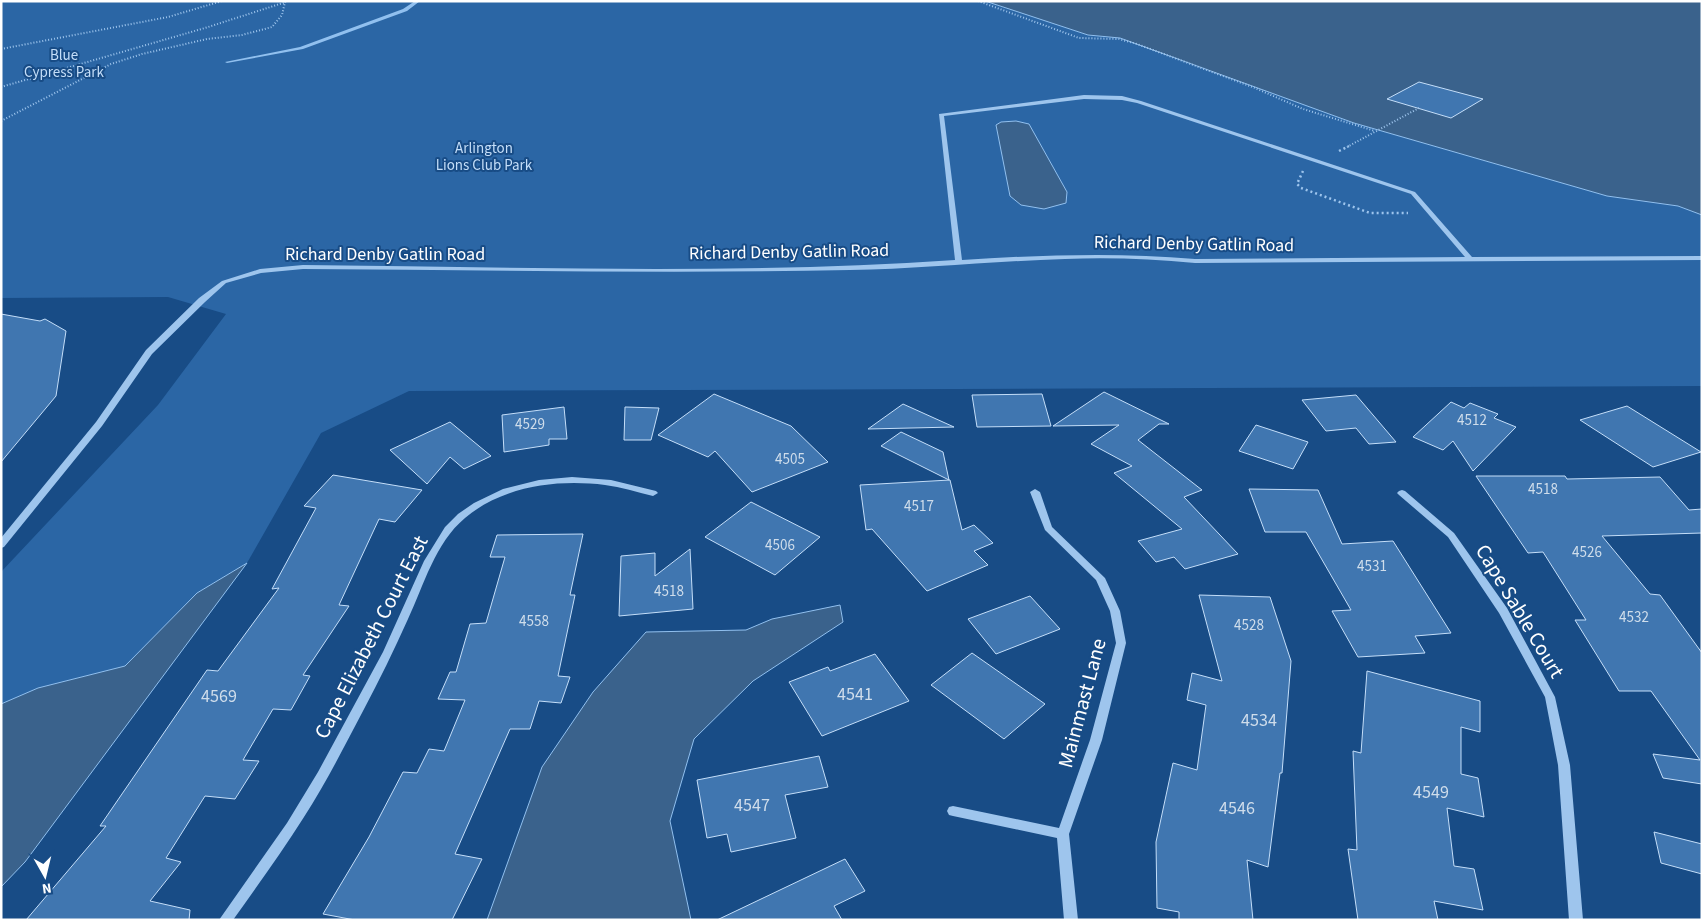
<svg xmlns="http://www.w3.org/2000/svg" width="1703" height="921" font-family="'Source Sans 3',sans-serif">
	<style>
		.green { fill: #2b66a5 }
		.water { fill: #3a628c; stroke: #91c0ef }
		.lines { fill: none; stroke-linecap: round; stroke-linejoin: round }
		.stream { fill: #91c0ef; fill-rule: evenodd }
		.building { fill: #4076b0; stroke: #c4def9 }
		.path-far1 { stroke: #9ec5ed; stroke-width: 2; stroke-dasharray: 1 2; stroke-linecap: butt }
		.path { stroke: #9ec5ed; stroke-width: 2.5; stroke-dasharray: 2 3; stroke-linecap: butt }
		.minor { fill: #9ec5ed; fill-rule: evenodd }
		.labels { text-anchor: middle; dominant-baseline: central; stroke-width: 4; stroke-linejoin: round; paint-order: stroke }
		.far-park-label { font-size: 15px; fill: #c4def9; stroke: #184c86 }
		.number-label { font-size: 15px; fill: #cfddeb }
		.street-label { font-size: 18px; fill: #fff; stroke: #184c86 }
		.near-number-label { font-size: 18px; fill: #cfddeb }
		.near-street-label { font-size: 21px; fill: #fff; stroke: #184c86 }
	</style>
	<rect width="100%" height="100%" fill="#184c86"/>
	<path class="green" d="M1 1H985L1088 35 1120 38 1354 123 1607 196 1678 206 1702 215V386L409 391 321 433 247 563 197 593 125 666 38 688 1 704V572L158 405 226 314 168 297 1 298Z"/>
	<path class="water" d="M985 1H1702V215L1678 206 1607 196 1354 123 1120 38 1088 35Z
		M1016 121 1029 124 1067 192 1066 203 1044 209 1021 205 1010 196 996 125 1001 122Z
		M247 563 25 862 1 887V704L38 688 125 666 197 593Z
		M840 605 843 622 753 681 694 739 670 821 691 920H487L542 767 593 692 646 632 746 630 772 619Z"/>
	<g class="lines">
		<path class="stream" d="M415 1H420L407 11 303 49 227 63 225 62 300 47 403 9Z"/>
	</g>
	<path class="building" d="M1419 82 1483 99 1451 118 1387 99Z
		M1 314 40 321 45 319 66 331 56 396 1 462Z
		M1104 392 1169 424H1159L1138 440 1202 490 1184 497 1238 554 1185 569 1174 557 1156 562 1138 541 1182 529 1114 473 1132 466 1091 444 1119 425 1053 426Z
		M714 394 791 426 828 462 752 492 715 451 708 457 658 435Z
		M1042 394 1051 426 977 427 972 395Z
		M1356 395 1396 442 1369 444 1356 428 1326 431 1302 400Z
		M1451 402 1464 408 1470 403 1498 414 1494 418 1516 427 1473 471 1453 441 1443 450 1413 437Z
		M903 404 954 427 868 429Z
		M1627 406 1701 452 1653 467 1580 420Z
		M564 407 567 439H549V445L504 452 502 415Z
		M625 407 659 408 651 440H624Z
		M450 422 491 456 464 469 450 457 427 484 390 450Z
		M1256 425 1308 442 1293 469 1239 451Z
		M901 432 943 452 949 480 881 446Z
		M333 475 422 490 395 522 379 519 339 605 349 606 303 675 310 676 291 710 273 709 243 760 259 761 235 799 205 796 166 858 181 862 150 901 190 910 189 920H26L106 826H100L207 670 218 671 279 588 272 589 316 508 304 506Z
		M1476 476H1565L1567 479 1660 477 1689 510 1702 509V533L1602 536 1650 594 1660 595 1702 653V784L1663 778 1653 754 1700 760 1651 691H1619L1575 620H1586L1543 552 1528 553Z
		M950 480 962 530 974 525 993 543 974 551 988 565 927 591 872 529 866 530 860 485Z
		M1249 489 1318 490 1342 544 1393 541 1451 633 1415 636 1425 653 1358 657 1332 611 1351 610 1306 532H1265Z
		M751 502 820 537 775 575 705 537Z
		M583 534 570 595H575L558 676 570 677 561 703 539 701 530 729H510L455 854 482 859 452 920H355L323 914 369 837 403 772 417 773 429 749 444 751 465 700 438 699 450 672H456L470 624 486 623 505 557H490L497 535Z
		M690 549 693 609 619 616 621 556 655 553V576Z
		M1199 595 1270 597 1291 661 1282 773H1280L1268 867 1247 860 1253 920H1179V912L1157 908 1156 842 1173 763 1197 770 1206 705 1187 700 1192 673 1222 681Z
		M1030 596 1060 629 996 654 968 619Z
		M972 653 1045 704 1004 739 931 685Z
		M875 654 909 701 822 736 789 682 828 667 830 671Z
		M1367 671 1480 701V732L1461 727V774L1478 778 1484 817 1447 808 1454 866 1474 869 1483 910 1434 901 1438 920H1358L1348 849 1357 850 1353 751 1361 753Z
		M819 756 828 787 785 795 796 838 731 852 727 834 707 838 697 780Z
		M1654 832 1702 844V874L1661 863Z
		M845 859 865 891 834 906 842 920H717Z"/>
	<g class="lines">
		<path class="path-far1" d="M978 1 1079 38 1119 39 1137 44 1255 88 1303 109 1375 131
			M1 49 168 17 222 1
			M1 87 205 28 286 2
			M1 121 111 64 142 54 207 39 242 35 272 27 282 15 285 2
			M1347 147 1419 108"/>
		<path class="path" d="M1339 151 1349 146
			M1303 171 1297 184 1301 188 1370 213H1408"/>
		<path class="minor" d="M1084 95 1122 96 1141 101 1415 192 1472 257 1702 256V260L1195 263C1152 259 1109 257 1065 259 993 261 922 269 850 270 668 274 485 270 303 269L261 273 226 283 205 302 152 354 102 426 4 547 1 548V538L96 422 146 350 199 298 222 281 260 269 303 265C520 267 738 275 955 260L939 114ZM1084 99 1122 100 1137 103 1411 194 1465 257 1195 259C1117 252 1040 255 962 260L944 116Z
			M572 477 611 480 656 491 658 493 653 496C637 492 621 487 605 485 557 479 503 486 465 518 435 543 424 585 408 619 394 650 379 681 363 711 344 747 326 783 304 817 282 852 257 886 233 920H219L287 823 318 772 383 652 424 561 445 527 458 514 474 503 503 489 539 480Z
			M1035 489 1040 492 1052 527 1105 578 1120 611 1126 643 1102 740 1069 834 1078 920H1064L1057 838 953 816 949 815 947 811 949 807 953 806 1059 828 1090 740 1116 643 1110 611 1096 580 1045 530 1030 492Z
			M1402 490 1405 491 1454 533 1507 608 1555 697 1570 765 1583 920H1569L1558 765 1545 697 1499 613 1448 537 1399 495 1397 493 1399 491Z"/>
	</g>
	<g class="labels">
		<g class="far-park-label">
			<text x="64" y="55">Blue<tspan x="64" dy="17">Cypress Park</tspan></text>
			<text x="484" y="148">Arlington<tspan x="484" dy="17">Lions Club Park</tspan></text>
		</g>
		<g class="number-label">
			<text x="1472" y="420">4512</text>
			<text x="530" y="424">4529</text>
			<text x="790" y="459">4505</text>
			<text x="1543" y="489">4518</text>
			<text x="919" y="506">4517</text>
			<text x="780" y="545">4506</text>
			<text x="1587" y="552">4526</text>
			<text x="1372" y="566">4531</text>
			<text x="669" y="591">4518</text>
			<text x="1634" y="617">4532</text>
			<text x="534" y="621">4558</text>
			<text x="1249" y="625">4528</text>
		</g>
		<g class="street-label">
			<text transform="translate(1194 244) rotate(1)">Richard Denby Gatlin Road</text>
			<text transform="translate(789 252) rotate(-1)">Richard Denby Gatlin Road</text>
			<text x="385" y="254">Richard Denby Gatlin Road</text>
		</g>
		<g class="near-number-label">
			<text x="855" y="694">4541</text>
			<text x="219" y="696">4569</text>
			<text x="1259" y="720">4534</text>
			<text x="1431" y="792">4549</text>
			<text x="752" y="805">4547</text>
			<text x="1237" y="808">4546</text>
		</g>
		<g class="near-street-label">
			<text transform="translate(1520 611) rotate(59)">Cape Sable Court</text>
			<text transform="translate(371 637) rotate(-63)">Cape Elizabeth Court East</text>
			<text transform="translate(1082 703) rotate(-75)">Mainmast Lane</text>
		</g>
	</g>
	<rect width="1703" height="921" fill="none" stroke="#ffffff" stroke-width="5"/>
	<g transform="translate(45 876) rotate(172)" stroke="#184c86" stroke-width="4" paint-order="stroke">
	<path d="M0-4L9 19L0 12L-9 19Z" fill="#ffffff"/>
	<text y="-8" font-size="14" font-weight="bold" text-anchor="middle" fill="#ffffff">N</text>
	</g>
</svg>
